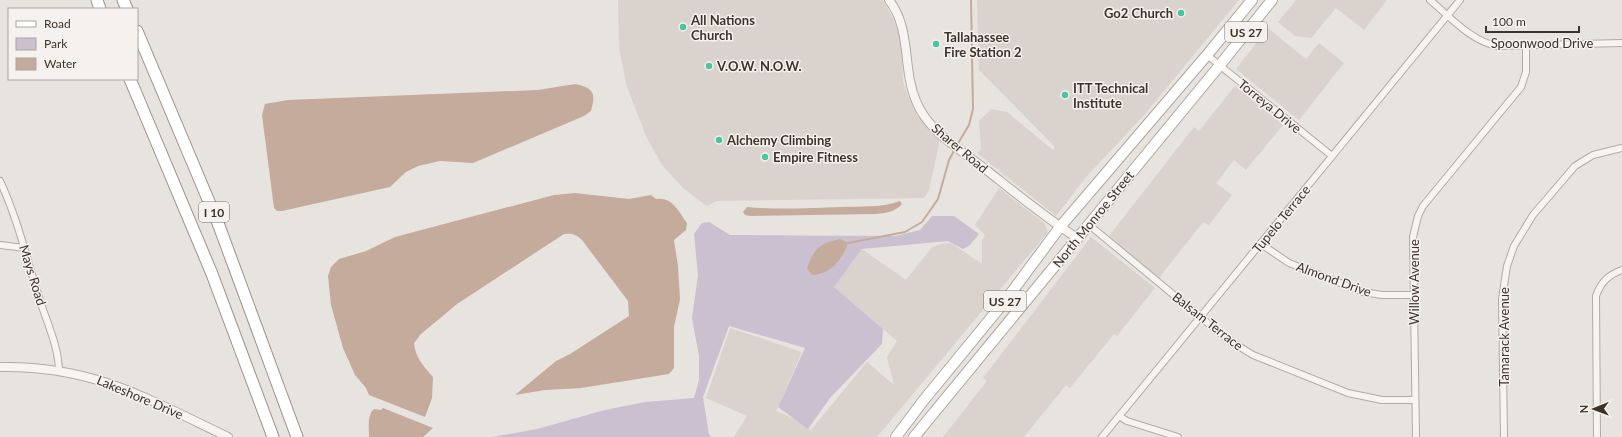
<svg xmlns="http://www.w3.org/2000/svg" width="1622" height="437" font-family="Lato,sans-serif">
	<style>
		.built { fill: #d9d2cd }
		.green { fill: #cac0d0 }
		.water { fill: #c5ab9c }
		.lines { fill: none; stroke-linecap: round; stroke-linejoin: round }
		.stream { stroke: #c5ab9c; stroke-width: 2 }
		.minor-casing { stroke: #b1aba5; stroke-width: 8 }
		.tertiary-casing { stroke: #b1aba5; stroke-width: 10 }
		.primary-casing { stroke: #b2a79f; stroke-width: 12 }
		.motorway-casing { stroke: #9d9187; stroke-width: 13 }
		.minor { stroke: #f6f3f1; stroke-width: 6 }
		.tertiary { stroke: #f6f3f1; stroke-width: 8 }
		.primary { stroke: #fff; stroke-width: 10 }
		.motorway { stroke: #fff; stroke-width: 11 }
		.poi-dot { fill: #4cc4a0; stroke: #f5f1ee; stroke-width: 1.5 }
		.labels { text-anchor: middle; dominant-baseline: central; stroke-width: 3; stroke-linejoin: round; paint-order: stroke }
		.shield { fill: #f5f1ee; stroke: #746c64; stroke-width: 1 }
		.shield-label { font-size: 12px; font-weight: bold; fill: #3d3329 }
		.poi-label { font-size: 13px; font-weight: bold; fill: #3d3329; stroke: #f5f1ee; text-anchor: start }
		.street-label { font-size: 13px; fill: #3d3329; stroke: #f5f1ee }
	</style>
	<rect width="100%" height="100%" fill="#e7e3df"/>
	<path class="built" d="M618 0H883L895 23 901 39 903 81 907 94 917 115 940 140 929 190 924 198 717 201 707 206 683 188 662 165 647 138 627 87 619 48Z
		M977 0H1239L1145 114 1086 177 1056 216 977 153 981 149 979 121 991 109 1007 112 1053 150 1055 147 979 70Z
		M1296 0H1387L1364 30 1336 8 1311 38 1295 36 1278 22Z
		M1268 28 1306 59 1319 43 1344 63 1299 120 1236 69Z
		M1235 86 1283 125 1246 170 1234 160 1216 183 1232 195 1209 225 1203 222 1159 278 1109 236 1194 127 1199 131Z
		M999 188 1044 223 1048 232 877 437H734L747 416 706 398 730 328 802 352 776 411 797 420 811 430 867 362 894 385 887 357 897 341 834 287 862 249 906 280 932 247 941 244 951 243 982 264V240L985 235 975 225Z
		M1091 237 1155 288 1117 336 1114 334 1070 388 1066 385 1024 437H943L987 381 983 378Z"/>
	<path class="green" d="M932 216H954L979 234 970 245 963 249 948 241 862 249 834 287 883 329 882 344 830 398 808 429 778 407 805 348 729 326 703 397 709 435 712 437H492L537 429 605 410 645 402 694 398 699 380V356L692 318 698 275 694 234 702 223 709 222 730 235 895 236 920 230Z"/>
	<path class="water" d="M575 84C594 88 596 93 591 111L584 116 473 163 440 161 418 166 406 172 390 187 282 211H277L274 208 262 115 265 104 288 100 538 90Z
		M575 193 629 199 651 195 656 199C673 197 678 211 687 223L686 230 674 240 678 266 680 299 674 327V368L669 374 581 388 545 390 515 395 556 361 570 354 629 316 628 301 582 240C576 234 572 233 564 234L457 304 421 334 414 343C415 357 424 367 433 377L432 398 425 417 369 395 366 388 355 375 343 348 331 305 328 276 331 267 339 259 366 251 395 237 554 195Z
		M900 201 902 204C895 212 886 213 875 214L751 216 745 215 743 212 747 207C778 210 811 208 842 207 861 206 882 208 900 201Z
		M840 239 848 243C842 260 831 274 812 275L807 268C814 249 820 243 840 239Z
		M383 408 433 428 423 437H369C369 428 367 415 374 409L381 410Z"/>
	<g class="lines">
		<path class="stream" d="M957 145 969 125 973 109 971 0
			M848 243 905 232 922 222 938 199 949 160 955 149"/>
		<g class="minor-casing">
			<path id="minor" d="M1430 0C1450 17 1471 41 1497 46L1622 43
				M1207 55 1332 156
				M0 181C17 217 26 256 38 294 45 319 58 343 59 370
				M1088 224 1227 339 1253 355 1348 393 1382 400H1415
				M1261 244 1289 263 1363 292 1382 295H1414
				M0 245 25 248
				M1119 416 1127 421 1178 437
				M1102 437 1460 0
				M1416 437 1413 237 1418 216 1423 206 1521 87 1526 72V45
				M1504 437 1502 299 1507 266 1514 246 1533 215 1575 166 1593 155 1622 148
				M1597 437 1596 296C1601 282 1608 275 1622 270"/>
		</g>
		<g class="tertiary-casing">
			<path id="tertiary" d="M889 0C912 30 902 68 916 101 928 132 964 152 989 172 1018 195 1046 218 1077 238
				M0 367C92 365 148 399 228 437"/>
		</g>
		<g class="primary-casing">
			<path id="primary" d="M896 437 923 401 1005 301 1060 227 1207 55 1252 0
				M914 437 1220 65 1272 0"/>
		</g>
		<g class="motorway-casing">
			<path id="motorway" d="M97 0 100 9
				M123 0 127 9
				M137 31 218 223 297 437
				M130 79 212 274 273 437"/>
		</g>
		<use href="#minor" class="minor"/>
		<use href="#tertiary" class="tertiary"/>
		<use href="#primary" class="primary"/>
		<use href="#motorway" class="motorway"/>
	</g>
	<g class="poi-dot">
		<circle cx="1181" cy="13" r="4"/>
		<circle cx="683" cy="27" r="4"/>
		<circle cx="936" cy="44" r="4"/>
		<circle cx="709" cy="66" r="4"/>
		<circle cx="1065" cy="95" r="4"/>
		<circle cx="719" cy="140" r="4"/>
		<circle cx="765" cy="157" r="4"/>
	</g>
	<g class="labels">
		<g class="shield">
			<rect x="1225" y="22" width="42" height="20" rx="3"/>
			<rect x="199" y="202" width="30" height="20" rx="3"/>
			<rect x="984" y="291" width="42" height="20" rx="3"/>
		</g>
		<g class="shield-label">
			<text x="1246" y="32">US 27</text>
			<text x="214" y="212">I 10</text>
			<text x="1005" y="301">US 27</text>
		</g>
		<g class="poi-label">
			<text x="1173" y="13" text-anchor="end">Go2 Church</text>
			<text x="691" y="20">All Nations<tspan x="691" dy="15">Church</tspan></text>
			<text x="944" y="37">Tallahassee<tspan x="944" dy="15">Fire Station 2</tspan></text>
			<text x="717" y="66">V.O.W. N.O.W.</text>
			<text x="1073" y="88">ITT Technical<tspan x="1073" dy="15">Institute</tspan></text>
			<text x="727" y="140">Alchemy Climbing</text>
			<text x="773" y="157">Empire Fitness</text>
		</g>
		<g class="street-label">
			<text x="1542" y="43">Spoonwood Drive</text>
			<text transform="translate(1270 106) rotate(39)">Torreya Drive</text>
			<text transform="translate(960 148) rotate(40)">Sharer Road</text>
			<text transform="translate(1093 219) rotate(-51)">North Monroe Street</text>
			<text transform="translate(1281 219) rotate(-51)">Tupelo Terrace</text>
			<text transform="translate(33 275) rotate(73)">Mays Road</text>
			<text transform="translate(1334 279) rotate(20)">Almond Drive</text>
			<text transform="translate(1414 282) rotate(-90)">Willow Avenue</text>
			<text transform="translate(1208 321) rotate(38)">Balsam Terrace</text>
			<text transform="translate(1504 337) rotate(-90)">Tamarack Avenue</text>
			<text transform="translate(140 397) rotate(23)">Lakeshore Drive</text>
		</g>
	</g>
	<rect x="8" y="8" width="130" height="72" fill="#f5f1ee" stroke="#aba59f"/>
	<rect x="16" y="21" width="20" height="6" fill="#ffffff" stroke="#aba59f"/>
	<text x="44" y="28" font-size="12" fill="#3d3329">Road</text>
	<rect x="16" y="38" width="20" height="12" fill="#cac0d0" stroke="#aba59f"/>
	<text x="44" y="48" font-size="12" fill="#3d3329">Park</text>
	<rect x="16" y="58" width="20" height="12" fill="#c5ab9c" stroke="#aba59f"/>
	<text x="44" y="68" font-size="12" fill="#3d3329">Water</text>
	<g transform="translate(1594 409) rotate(269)" stroke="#f5f1ee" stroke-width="3" paint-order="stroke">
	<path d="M0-3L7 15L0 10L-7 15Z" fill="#3d3329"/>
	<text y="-6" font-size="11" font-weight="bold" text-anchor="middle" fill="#3d3329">N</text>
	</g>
	<path d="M1486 26v6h93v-6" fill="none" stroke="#3d3329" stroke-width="2"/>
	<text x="1492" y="26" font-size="12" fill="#3d3329" stroke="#f5f1ee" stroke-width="3" paint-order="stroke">100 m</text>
</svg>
